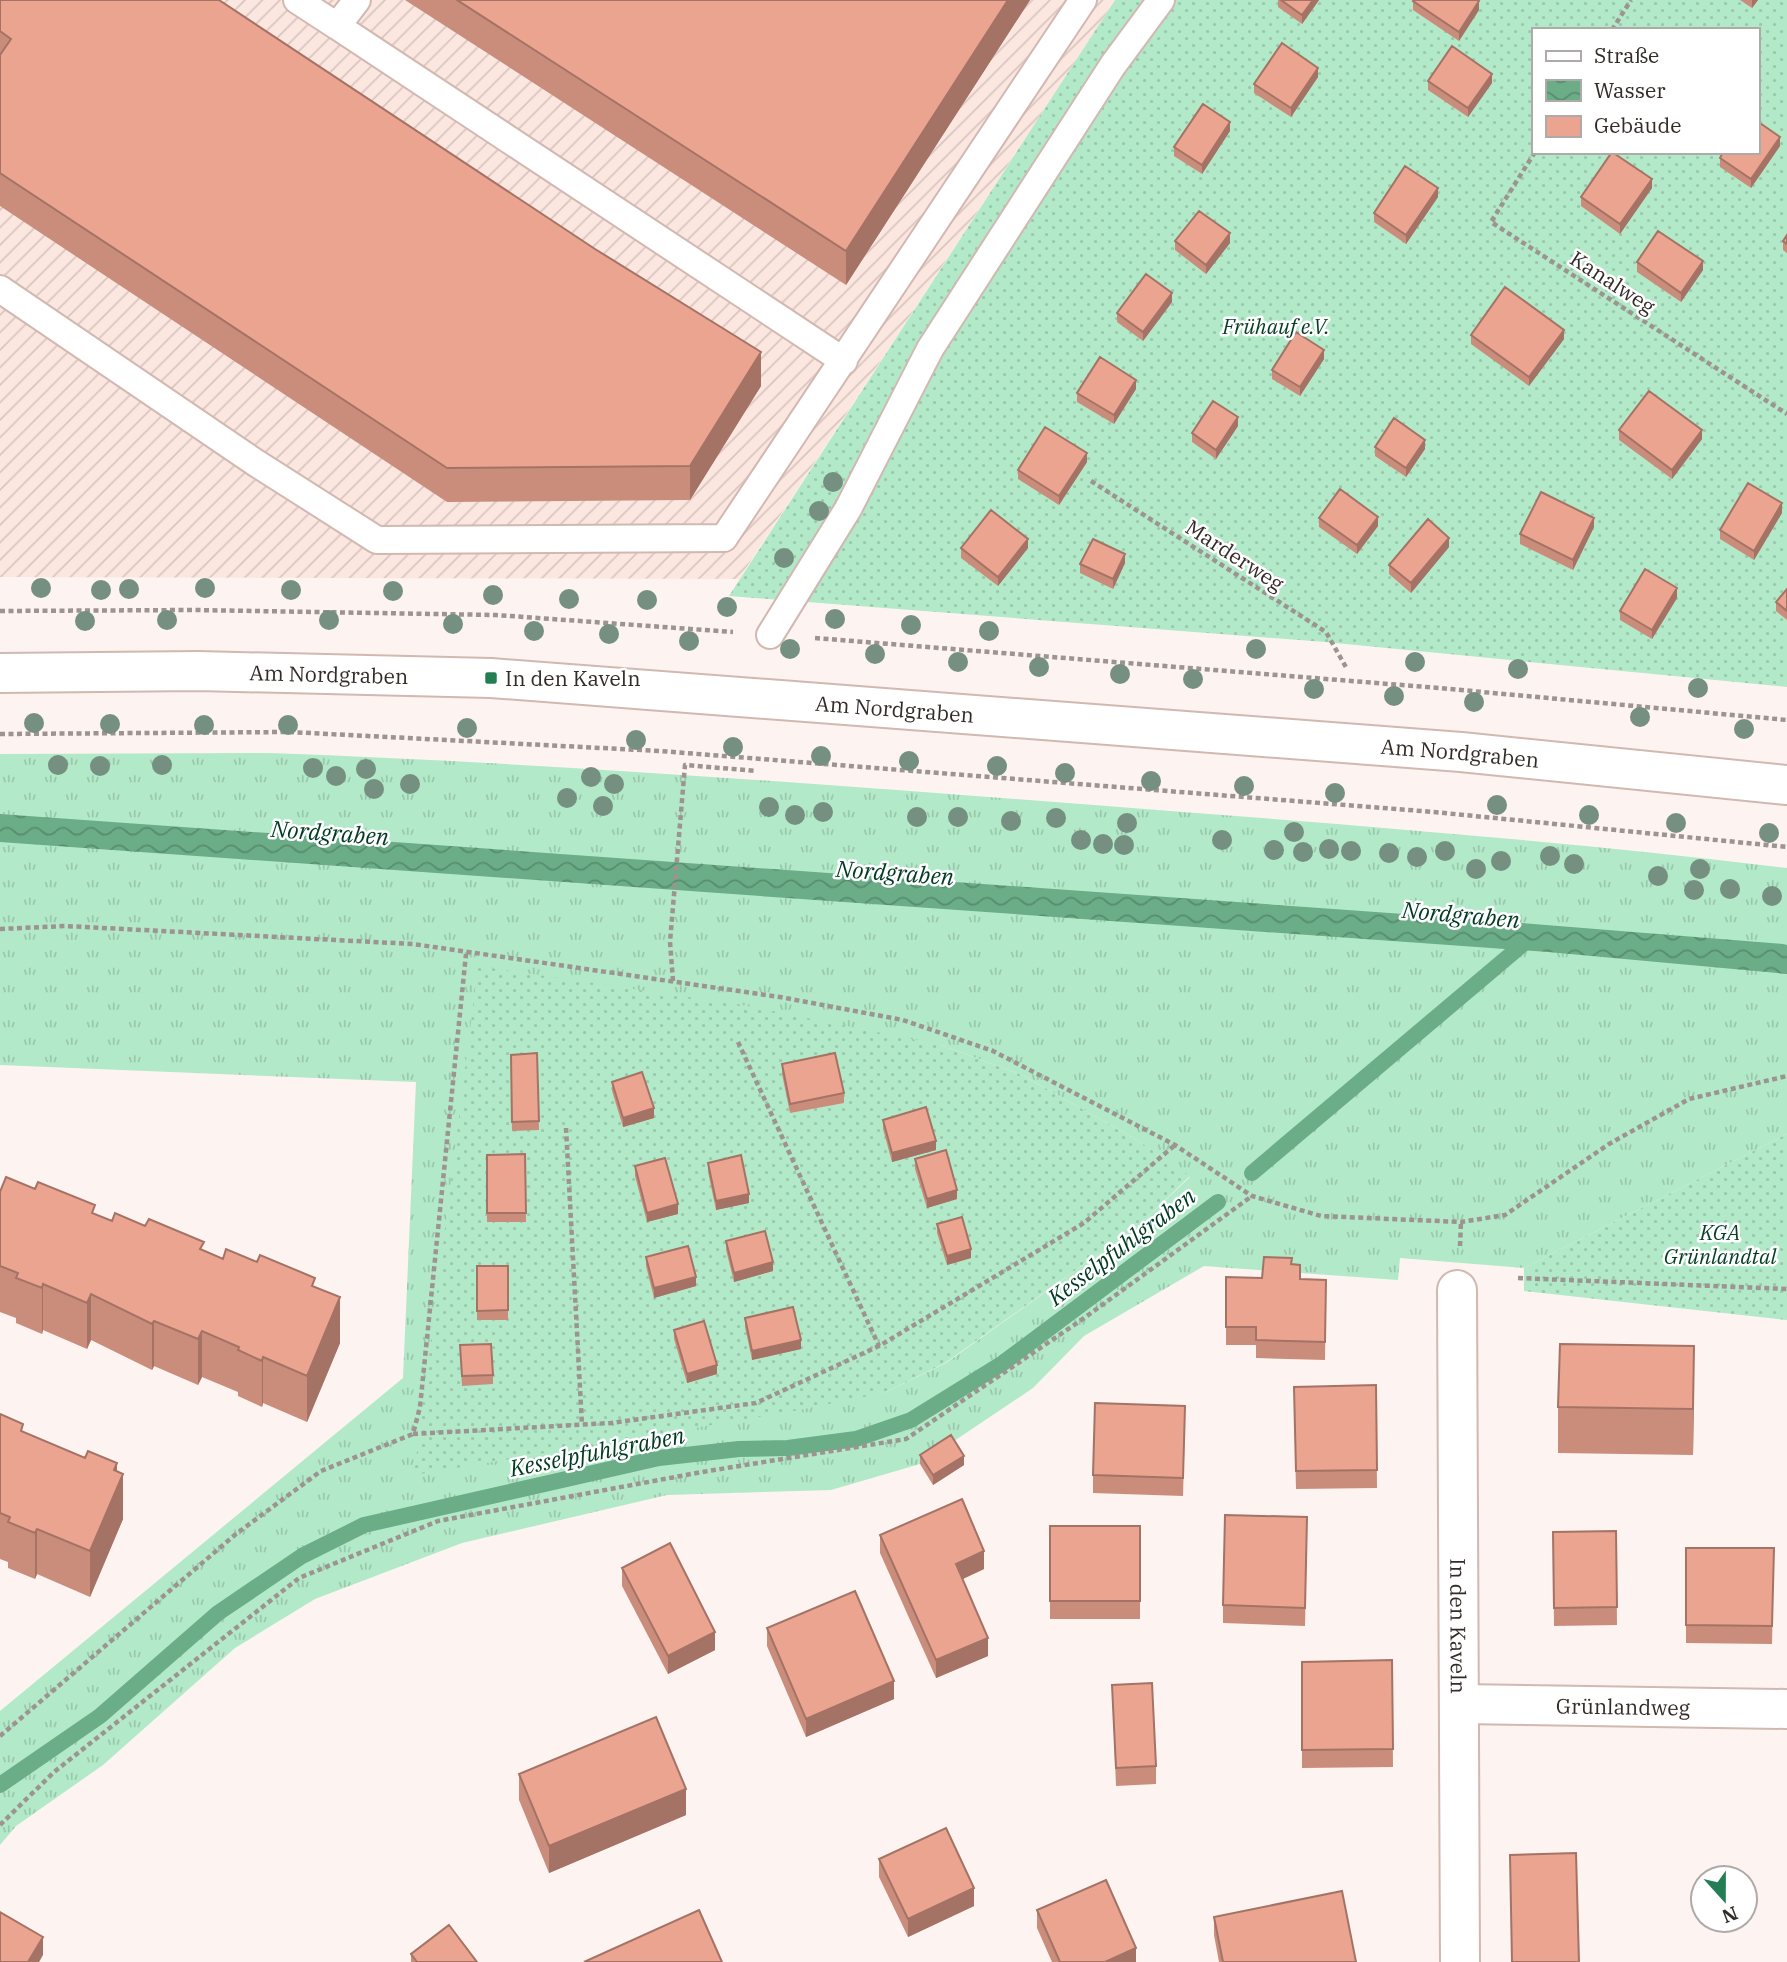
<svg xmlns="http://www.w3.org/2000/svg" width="1787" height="1962" font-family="'IBM Plex Serif',serif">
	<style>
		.industrial { fill: url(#industrial-furrows) }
		.grass { fill: url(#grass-tufts); fill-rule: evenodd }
		.garden { fill: url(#garden-dots); fill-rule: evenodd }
		.water { fill: url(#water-waves) }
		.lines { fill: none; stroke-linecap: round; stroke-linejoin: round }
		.stream { stroke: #6aad87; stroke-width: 16 }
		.lane-casing { stroke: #d1b8b0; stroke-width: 30 }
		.street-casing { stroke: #d1b8b0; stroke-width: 42 }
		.path { stroke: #9d9390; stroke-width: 4.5; stroke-dasharray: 5 3.5; stroke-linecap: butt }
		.lane { stroke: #fff; stroke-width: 26 }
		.street { stroke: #fff; stroke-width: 38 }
		.tree { fill: #758f80 }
		.wall { fill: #ca8d7c }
		.shaded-wall { fill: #a47365 }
		.building { fill: #eba490; stroke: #a47365; stroke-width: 2 }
		.poi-dot { fill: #247e53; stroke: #fff; stroke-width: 2.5 }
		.labels { text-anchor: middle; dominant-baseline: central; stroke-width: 5; stroke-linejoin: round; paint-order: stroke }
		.street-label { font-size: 21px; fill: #342b28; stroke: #fff }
		.park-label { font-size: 21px; font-style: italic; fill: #053e25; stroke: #fff }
		.poi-label { font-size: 21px; fill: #342b28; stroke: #fff; text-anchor: start }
		.water-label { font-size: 23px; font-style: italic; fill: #013a22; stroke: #fff }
	</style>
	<defs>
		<pattern id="industrial-furrows" width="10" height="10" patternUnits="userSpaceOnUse" patternTransform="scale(1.75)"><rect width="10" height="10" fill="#fce7e0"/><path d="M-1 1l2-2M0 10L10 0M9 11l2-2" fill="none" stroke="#d9c6c0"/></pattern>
		<pattern id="grass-tufts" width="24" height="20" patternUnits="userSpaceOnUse" patternTransform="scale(1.75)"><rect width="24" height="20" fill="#b2e9c8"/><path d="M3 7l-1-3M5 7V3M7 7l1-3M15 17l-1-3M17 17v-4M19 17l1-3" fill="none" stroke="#9ac8ac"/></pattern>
		<pattern id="garden-dots" width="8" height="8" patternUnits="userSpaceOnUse" patternTransform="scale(1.75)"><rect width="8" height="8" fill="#b2e9c8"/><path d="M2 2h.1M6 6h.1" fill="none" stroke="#9ac8ac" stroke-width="1.8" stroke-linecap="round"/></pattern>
		<pattern id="water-waves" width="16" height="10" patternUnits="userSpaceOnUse" patternTransform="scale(1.75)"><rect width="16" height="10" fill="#6aad87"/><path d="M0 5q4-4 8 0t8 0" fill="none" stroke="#588d6e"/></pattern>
	</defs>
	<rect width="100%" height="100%" fill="#fdf3f0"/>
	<path class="industrial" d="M0 0H1115L739 579 0 577Z"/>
	<path class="grass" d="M270 753C545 763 819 784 1094 805 1325 823 1557 840 1787 868V1134L1524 1268 1400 1258 1398 1280 1204 1266 1084 1336 1033 1388 920 1464 831 1490 667 1495 462 1543 315 1599 235 1648 103 1765 16 1826 0 1845V1711L403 1378 416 1082 0 1065V754ZM941 1045 1022 1075 1137 1140 1190 1177 1139 1225 946 1363 884 1393Z"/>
	<path class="garden" d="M1115 0H1787V687L1325 642 729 596ZM1533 30H1757V152H1533Z
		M478 966 742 1005 941 1045 1022 1075 1137 1140 1190 1176 1139 1225 945 1363 884 1393 784 1413 414 1475Z
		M1787 1134V1320L1524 1291V1268Z"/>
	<path class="water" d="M0 814 1460 918 1783 944 1787 945V974L1548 952 0 842Z"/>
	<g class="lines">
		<path class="stream" d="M1252 1173 1522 945
			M0 1785 100 1716 218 1613 302 1556 364 1525 659 1458 739 1449 788 1448 856 1439 911 1420 1003 1363 1218 1202"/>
		<g class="lane-casing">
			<path id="lane" d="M297 0 337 26 357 0
				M337 26 844 361
				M0 289 256 463 377 540 724 538 1083 0
				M770 635 848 509 930 349 1113 65 1161 0"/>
		</g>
		<g class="street-casing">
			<g id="street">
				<path id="s1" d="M0 673 198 671 491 678 1461 752 1787 785"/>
				<path id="s2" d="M1457 1290 1460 1962"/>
				<path id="s3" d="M1460 1704 1787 1709"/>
			</g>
		</g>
		<path class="path" d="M1612 30 1631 0
			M1535 152 1491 222 1787 414
			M1091 481 1326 632 1347 669
			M0 611 194 610 496 615 733 632
			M815 638 1439 688 1787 720
			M0 734 290 732 660 751 1434 812 1787 847
			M0 929 65 926 413 944 780 997 903 1020 993 1051 1175 1145 1252 1196 1321 1216 1461 1222 1505 1215 1609 1144 1689 1099 1787 1076
			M673 981 670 942 685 765 757 771
			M738 1042 879 1346
			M566 1128 582 1425
			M1460 1246 1461 1222
			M1518 1278 1787 1289
			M413 1434 611 1423 756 1403 879 1346 1084 1223 1175 1145
			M0 1736 236 1534 321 1471 413 1434 420 1407 466 954
			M0 1825 54 1772 299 1578 438 1521 702 1472 906 1439 1080 1321 1252 1196"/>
		<use href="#lane" class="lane"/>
		<use href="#street" class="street"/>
	</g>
	<g class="tree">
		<circle cx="833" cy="482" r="10"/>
		<circle cx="819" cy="511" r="10"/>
		<circle cx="784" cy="558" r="10"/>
		<circle cx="41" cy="588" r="10"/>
		<circle cx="205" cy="588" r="10"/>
		<circle cx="129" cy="589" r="10"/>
		<circle cx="101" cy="590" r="10"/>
		<circle cx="291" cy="590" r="10"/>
		<circle cx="393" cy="591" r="10"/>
		<circle cx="493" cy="595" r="10"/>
		<circle cx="569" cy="599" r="10"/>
		<circle cx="647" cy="600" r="10"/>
		<circle cx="727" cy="607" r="10"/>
		<circle cx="835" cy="619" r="10"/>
		<circle cx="167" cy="620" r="10"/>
		<circle cx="329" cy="620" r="10"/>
		<circle cx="85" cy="621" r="10"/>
		<circle cx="453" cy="624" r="10"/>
		<circle cx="911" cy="625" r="10"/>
		<circle cx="534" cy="631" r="10"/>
		<circle cx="989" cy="631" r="10"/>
		<circle cx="609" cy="634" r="10"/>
		<circle cx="689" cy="641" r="10"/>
		<circle cx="790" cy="649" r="10"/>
		<circle cx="1256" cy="649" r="10"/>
		<circle cx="875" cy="654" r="10"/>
		<circle cx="958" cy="662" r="10"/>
		<circle cx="1415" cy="662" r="10"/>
		<circle cx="1039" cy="667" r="10"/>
		<circle cx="1518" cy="669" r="10"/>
		<circle cx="1120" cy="674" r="10"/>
		<circle cx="1193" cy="679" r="10"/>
		<circle cx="1698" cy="688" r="10"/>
		<circle cx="1314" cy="689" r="10"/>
		<circle cx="1394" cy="696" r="10"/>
		<circle cx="1474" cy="702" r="10"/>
		<circle cx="1640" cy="717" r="10"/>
		<circle cx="34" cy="723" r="10"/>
		<circle cx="110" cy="724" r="10"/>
		<circle cx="204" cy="725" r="10"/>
		<circle cx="288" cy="725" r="10"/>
		<circle cx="467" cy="728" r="10"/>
		<circle cx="1744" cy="729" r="10"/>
		<circle cx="636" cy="740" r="10"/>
		<circle cx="733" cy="747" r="10"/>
		<circle cx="821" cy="756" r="10"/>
		<circle cx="909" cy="761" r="10"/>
		<circle cx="58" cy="765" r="10"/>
		<circle cx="162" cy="765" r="10"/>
		<circle cx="100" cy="766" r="10"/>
		<circle cx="997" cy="766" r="10"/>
		<circle cx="313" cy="768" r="10"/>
		<circle cx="366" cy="769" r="10"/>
		<circle cx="1065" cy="773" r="10"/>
		<circle cx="336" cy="776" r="10"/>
		<circle cx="591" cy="777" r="10"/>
		<circle cx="1151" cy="781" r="10"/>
		<circle cx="410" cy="784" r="10"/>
		<circle cx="614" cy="784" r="10"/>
		<circle cx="1244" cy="786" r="10"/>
		<circle cx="374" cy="789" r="10"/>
		<circle cx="1335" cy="793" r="10"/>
		<circle cx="567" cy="798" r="10"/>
		<circle cx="1497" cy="805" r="10"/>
		<circle cx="603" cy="806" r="10"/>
		<circle cx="769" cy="807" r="10"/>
		<circle cx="823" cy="812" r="10"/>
		<circle cx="795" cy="815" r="10"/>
		<circle cx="1589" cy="815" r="10"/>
		<circle cx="917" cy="817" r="10"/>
		<circle cx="958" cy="817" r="10"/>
		<circle cx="1056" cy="818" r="10"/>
		<circle cx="1011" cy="821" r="10"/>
		<circle cx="1127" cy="823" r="10"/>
		<circle cx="1676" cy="823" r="10"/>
		<circle cx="1294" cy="832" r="10"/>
		<circle cx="1769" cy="833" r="10"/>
		<circle cx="1081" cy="840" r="10"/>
		<circle cx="1222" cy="840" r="10"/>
		<circle cx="1103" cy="844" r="10"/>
		<circle cx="1124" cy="845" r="10"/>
		<circle cx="1329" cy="849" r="10"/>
		<circle cx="1274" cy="850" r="10"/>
		<circle cx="1351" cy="851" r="10"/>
		<circle cx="1445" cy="851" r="10"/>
		<circle cx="1303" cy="852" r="10"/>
		<circle cx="1389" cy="853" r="10"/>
		<circle cx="1550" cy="856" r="10"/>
		<circle cx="1417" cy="857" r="10"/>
		<circle cx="1501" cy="861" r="10"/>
		<circle cx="1574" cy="864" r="10"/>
		<circle cx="1476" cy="869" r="10"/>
		<circle cx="1700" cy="869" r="10"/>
		<circle cx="1658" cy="876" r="10"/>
		<circle cx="1730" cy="889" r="10"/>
		<circle cx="1694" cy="890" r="10"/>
		<circle cx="1772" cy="896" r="10"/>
	</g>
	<path class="wall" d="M0 0 761 386 690 500 447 502 0 206Z
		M405 0H1030L846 285Z
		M1278 0H1319L1302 24 1278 7Z
		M1740 0H1758L1752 8Z
		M1413 1 1479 10 1459 41 1413 10Z
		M1318 77 1291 117 1254 93V84Z
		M1428 81 1492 83 1468 117 1428 90Z
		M1230 131 1202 174 1174 156V147Z
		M1780 146 1751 188 1720 167V158Z
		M1652 188 1620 234 1581 206V197Z
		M1438 197 1406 244 1374 222V213Z
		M1787 235V253L1783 250V241Z
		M1175 241 1230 243 1206 274 1175 250Z
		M1637 262 1703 270 1681 302 1637 272Z
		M1172 302 1143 341 1117 322V313Z
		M1471 335 1564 339 1529 386 1471 344Z
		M1324 359 1300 396 1272 379V370Z
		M1136 389 1114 424 1077 402V393Z
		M1238 426 1216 459 1192 442V433Z
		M1619 430 1702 439 1672 479 1619 440Z
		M1375 447 1425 449 1406 477 1375 456Z
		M1087 462 1059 505 1018 479V470Z
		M1782 513 1754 560 1720 539V530Z
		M1319 518 1378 526 1357 554 1319 527Z
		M1594 527 1573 570 1520 544V534Z
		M1449 547 1411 593 1389 574V565Z
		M961 548H1028L998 586 961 558Z
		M1125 563 1113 589 1080 573V564Z
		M1787 589V620L1776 611V602Z
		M1677 598 1652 639 1620 620V611Z
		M537 1053 539 1130 512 1131 511 1055Z
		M782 1064 844 1093V1103L790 1113 782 1074Z
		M612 1082 654 1118 623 1127 612 1091Z
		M883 1120 936 1150 892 1162 883 1129Z
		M525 1154 526 1222H487V1155Z
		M915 1159 957 1199 927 1208 915 1169Z
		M708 1163 749 1203 716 1210 708 1172Z
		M635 1166 678 1214 647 1222 635 1176Z
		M0 1192 95 1214 112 1221 204 1250 223 1259 315 1287 340 1343 307 1422 263 1403 262 1407 238 1396V1392L202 1377 198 1385 154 1366 152 1370 91 1340 87 1349 43 1330 42 1334 16 1323V1318L0 1312Z
		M937 1224 971 1258 947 1265 937 1233Z
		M726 1241 773 1271 734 1282 726 1250Z
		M646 1257 696 1286 654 1298 646 1266Z
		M1292 1264 1300 1279 1326 1280 1325 1360 1256 1358V1345H1226V1277L1262 1278Z
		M477 1266H508V1320H477Z
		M745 1318 801 1349 752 1360 745 1327Z
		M674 1330 717 1374 687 1383 674 1339Z
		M460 1354 493 1375V1384L462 1386Z
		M1376 1385 1377 1488 1296 1489 1294 1405Z
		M1694 1392 1693 1455 1558 1453V1407Z
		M0 1414 23 1432 117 1471 123 1519 90 1597 37 1574 35 1579 8 1568V1562L0 1559Z
		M1185 1424 1183 1496 1093 1493V1475Z
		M920 1455 964 1465 933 1485 920 1464Z
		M1050 1526H1140V1619H1050Z
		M1616 1531 1617 1625 1554 1626 1553 1532Z
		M880 1535 984 1569 963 1579 988 1656 936 1678 880 1553Z
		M1307 1535 1305 1626 1223 1623V1605Z
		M1686 1548H1774L1772 1644 1686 1643Z
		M622 1568 715 1650 668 1674 622 1586Z
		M767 1628 894 1699 806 1737 767 1646Z
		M1392 1660 1393 1767 1302 1768V1662Z
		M1112 1685 1156 1766V1784L1116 1786Z
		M519 1774 686 1815 549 1873 519 1800Z
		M879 1859 974 1906 908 1937 879 1877Z
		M1037 1910 1136 1962H1052L1037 1928Z
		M1214 1917 1356 1962H1219L1214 1935Z
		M411 1954 477 1962H411Z"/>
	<path class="shaded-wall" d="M1008 0H1030L846 285V251Z
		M1313 0H1319L1302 24V15Z
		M1752 0H1758L1752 8Z
		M1479 1V10L1459 41V32Z
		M1318 68V77L1291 117V108Z
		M1492 74V83L1468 117V108Z
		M1230 122V131L1202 174V165Z
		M1780 137V146L1751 188V179Z
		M1652 179V188L1620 234V224Z
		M1438 188V197L1406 244V235Z
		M1230 233V243L1206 274V265Z
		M1703 261V270L1681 302V293Z
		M1172 293V302L1143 341V332Z
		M1564 330V339L1529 386V377Z
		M1324 350V359L1300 396V387Z
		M761 352V386L690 500V466Z
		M1136 380V389L1114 424V415Z
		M1238 417V426L1216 459V450Z
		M1702 430V439L1672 479V470Z
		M1425 440V449L1406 477V468Z
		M1087 453V462L1059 505V496Z
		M1782 503V513L1754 560V551Z
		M1378 517V526L1357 554V545Z
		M1594 518V527L1573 570V560Z
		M1449 538V547L1411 593V583Z
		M1028 539V548L998 586V577Z
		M1125 554V563L1113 589V579Z
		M1677 588V598L1652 639V630Z
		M654 1108V1118L623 1127V1118Z
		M936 1141V1150L892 1162V1153Z
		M957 1190V1199L927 1208V1199Z
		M749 1194V1203L716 1210V1201Z
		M678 1204V1214L647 1222V1213Z
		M971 1249V1258L947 1265V1256Z
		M773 1262V1271L734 1282V1273Z
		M696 1277V1286L654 1298V1288Z
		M43 1284V1330L42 1334V1288Z
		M91 1294V1340L87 1349V1303Z
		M340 1297V1343L307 1422V1376Z
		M154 1321V1366L152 1370V1324Z
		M202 1331V1377L198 1385V1339Z
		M801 1340V1349L752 1360V1351Z
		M1694 1346V1392L1693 1455V1409Z
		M263 1357V1403L262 1407V1361Z
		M717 1365V1374L687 1383V1374Z
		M964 1456V1465L933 1485V1475Z
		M117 1463V1488L123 1474V1519L90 1597V1551L114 1470Z
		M37 1529V1574L35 1579V1533Z
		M984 1551V1569L956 1582V1564Z
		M715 1632V1650L668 1674V1656Z
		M988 1638V1656L936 1678V1660Z
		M894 1681V1699L806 1737V1719Z
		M686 1789V1815L549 1873V1846Z
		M974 1888V1906L908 1937V1919Z
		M43 1937V1955L39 1962H28Z
		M1136 1948V1962H1105Z"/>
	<path class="building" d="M0 0H219L595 249 761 352 690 466 447 468 0 173V55L11 39 0 31Z
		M457 0H1008L846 251Z
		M1281 0H1313L1302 15Z
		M1414 0H1478L1479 1 1459 32 1413 1Z
		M1282 43 1318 68 1291 108 1254 84Z
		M1452 46 1492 74 1468 108 1428 81Z
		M1203 104 1230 122 1202 165 1174 147Z
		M1757 121 1780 137 1751 179 1720 158 1723 152H1757Z
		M1612 152 1652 179 1620 224 1581 197Z
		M1405 166 1438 188 1406 235 1374 213Z
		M1199 211 1230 233 1206 265 1175 241Z
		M1658 231 1703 261 1681 293 1637 262Z
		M1787 235V244L1783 241Z
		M1146 274 1172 293 1143 332 1117 313Z
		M1505 287 1564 330 1529 377 1471 335Z
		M1296 332 1324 350 1300 387 1272 370Z
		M1100 357 1136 380 1114 415 1077 393Z
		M1649 391 1702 430 1672 470 1619 430Z
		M1213 401 1238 417 1216 450 1192 433Z
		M1394 418 1425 440 1406 468 1375 447Z
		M1045 427 1087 453 1059 496 1018 470Z
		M1748 483 1782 503 1754 551 1720 530Z
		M1340 489 1378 517 1357 545 1319 518Z
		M1541 492 1594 518 1573 560 1520 534Z
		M991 510 1028 539 998 577 961 548Z
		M1428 519 1449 538 1411 583 1389 565Z
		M1093 539 1125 554 1113 579 1080 564Z
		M1645 569 1677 588 1652 630 1620 611Z
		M1787 589V611L1776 602Z
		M537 1053 539 1121 512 1122 511 1055Z
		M835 1053 844 1093 790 1104 782 1064Z
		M642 1072 654 1108 623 1118 612 1082Z
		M926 1107 936 1141 892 1153 883 1120Z
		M946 1150 957 1190 927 1199 915 1159Z
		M525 1154 526 1213H487V1155Z
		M741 1155 749 1194 716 1201 708 1163Z
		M665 1158 678 1204 647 1213 635 1166Z
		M6 1177 35 1189 38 1182 95 1205 92 1213 112 1221 115 1213 145 1226 149 1219 204 1242 200 1249 223 1259 226 1249 257 1262 260 1255 315 1278 312 1286 340 1297 307 1376 263 1357 262 1361 238 1350 239 1347 202 1331 198 1339 154 1321 152 1324 91 1294 87 1303 43 1284 42 1288 16 1278 18 1273 0 1266V1192Z
		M962 1217 971 1249 947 1256 937 1224Z
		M765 1231 773 1262 734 1273 726 1241Z
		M688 1246 696 1277 654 1288 646 1257Z
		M1264 1257 1292 1258 1291 1264 1300 1265V1279L1326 1280 1325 1342 1256 1340V1327H1226V1277L1262 1278Z
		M477 1266H508V1310L477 1311Z
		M793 1307 801 1340 752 1351 745 1318Z
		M704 1321 717 1365 687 1374 674 1330Z
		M491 1344 493 1375 462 1376 460 1345Z
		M1560 1344 1694 1346 1693 1409 1558 1407Z
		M1376 1385 1377 1470 1296 1471 1294 1387Z
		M1095 1403 1185 1406 1183 1478 1093 1475Z
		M0 1414 23 1424 21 1431 85 1458 88 1451 117 1463 114 1470 123 1474 90 1551 37 1529 35 1533 8 1522 10 1517 0 1513Z
		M951 1435 964 1456 933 1475 920 1455Z
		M962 1499 984 1551 956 1564 988 1638 936 1660 880 1535Z
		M1225 1515 1307 1517 1305 1608 1223 1605Z
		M1050 1526H1140V1601H1050Z
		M1616 1531 1617 1607 1554 1608 1553 1532Z
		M670 1543 715 1632 668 1656 622 1568Z
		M1686 1548H1774L1772 1626 1686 1625Z
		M855 1591 894 1681 806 1719 767 1628Z
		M1392 1660 1393 1749 1302 1750V1662Z
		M1152 1683 1156 1766 1116 1768 1112 1685Z
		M656 1717 686 1789 549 1846 519 1774Z
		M946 1828 974 1888 908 1919 879 1859Z
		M1576 1853 1579 1962H1512L1510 1855Z
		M1106 1880 1136 1948 1105 1962H1060L1037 1910Z
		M1342 1891 1356 1962H1223L1214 1917Z
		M699 1910 722 1962H584Z
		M0 1912 43 1937 28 1962H0Z
		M449 1925 477 1962H417L411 1954Z"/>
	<rect class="poi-dot" x="484" y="671" width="14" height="14" rx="3.5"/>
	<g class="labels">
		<g class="street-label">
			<text transform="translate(1613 282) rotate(33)">Kanalweg</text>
			<text transform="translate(1235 555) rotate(33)">Marderweg</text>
			<text stroke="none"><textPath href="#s1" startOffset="329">Am Nordgraben</textPath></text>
			<text stroke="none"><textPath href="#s1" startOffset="896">Am Nordgraben</textPath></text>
			<text stroke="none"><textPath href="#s1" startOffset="1463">Am Nordgraben</textPath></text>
			<text stroke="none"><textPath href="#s2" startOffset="336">In den Kaveln</textPath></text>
			<text stroke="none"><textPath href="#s3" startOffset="163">Grünlandweg</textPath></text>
		</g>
		<g class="park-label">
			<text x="1276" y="326">Frühauf e.V.</text>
			<text x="1720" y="1232">KGA<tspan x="1720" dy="24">Grünlandtal</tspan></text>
		</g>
		<g class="poi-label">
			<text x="505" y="678">In den Kaveln</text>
		</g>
		<g class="water-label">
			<text transform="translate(330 832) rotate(4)">Nordgraben</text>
			<text transform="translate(895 872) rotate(4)">Nordgraben</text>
			<text transform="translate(1461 914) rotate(5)">Nordgraben</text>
			<text transform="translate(1121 1246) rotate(-37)">Kesselpfuhlgraben</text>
			<text transform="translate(597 1451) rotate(-11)">Kesselpfuhlgraben</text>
		</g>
	</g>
	<rect x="1532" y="28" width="228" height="126" fill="#ffffff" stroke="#aeaaa9" stroke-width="2"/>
	<rect x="1546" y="51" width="35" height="10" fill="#ffffff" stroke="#aeaaa9" stroke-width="2"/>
	<text x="1594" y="63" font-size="21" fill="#342b28">Straße</text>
	<rect x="1546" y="80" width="35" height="21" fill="url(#water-waves)" stroke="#aeaaa9" stroke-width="2"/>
	<text x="1594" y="98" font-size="21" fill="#342b28">Wasser</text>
	<rect x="1546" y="116" width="35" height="21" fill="#eba490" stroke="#aeaaa9" stroke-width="2"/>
	<text x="1594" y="133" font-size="21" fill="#342b28">Gebäude</text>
	<g transform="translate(1724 1899) rotate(159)"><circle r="33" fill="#ffffff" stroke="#aeaaa9" stroke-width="2"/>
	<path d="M0-5L12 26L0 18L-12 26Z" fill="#247e53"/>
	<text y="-10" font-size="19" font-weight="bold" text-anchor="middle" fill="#342b28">N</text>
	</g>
</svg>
